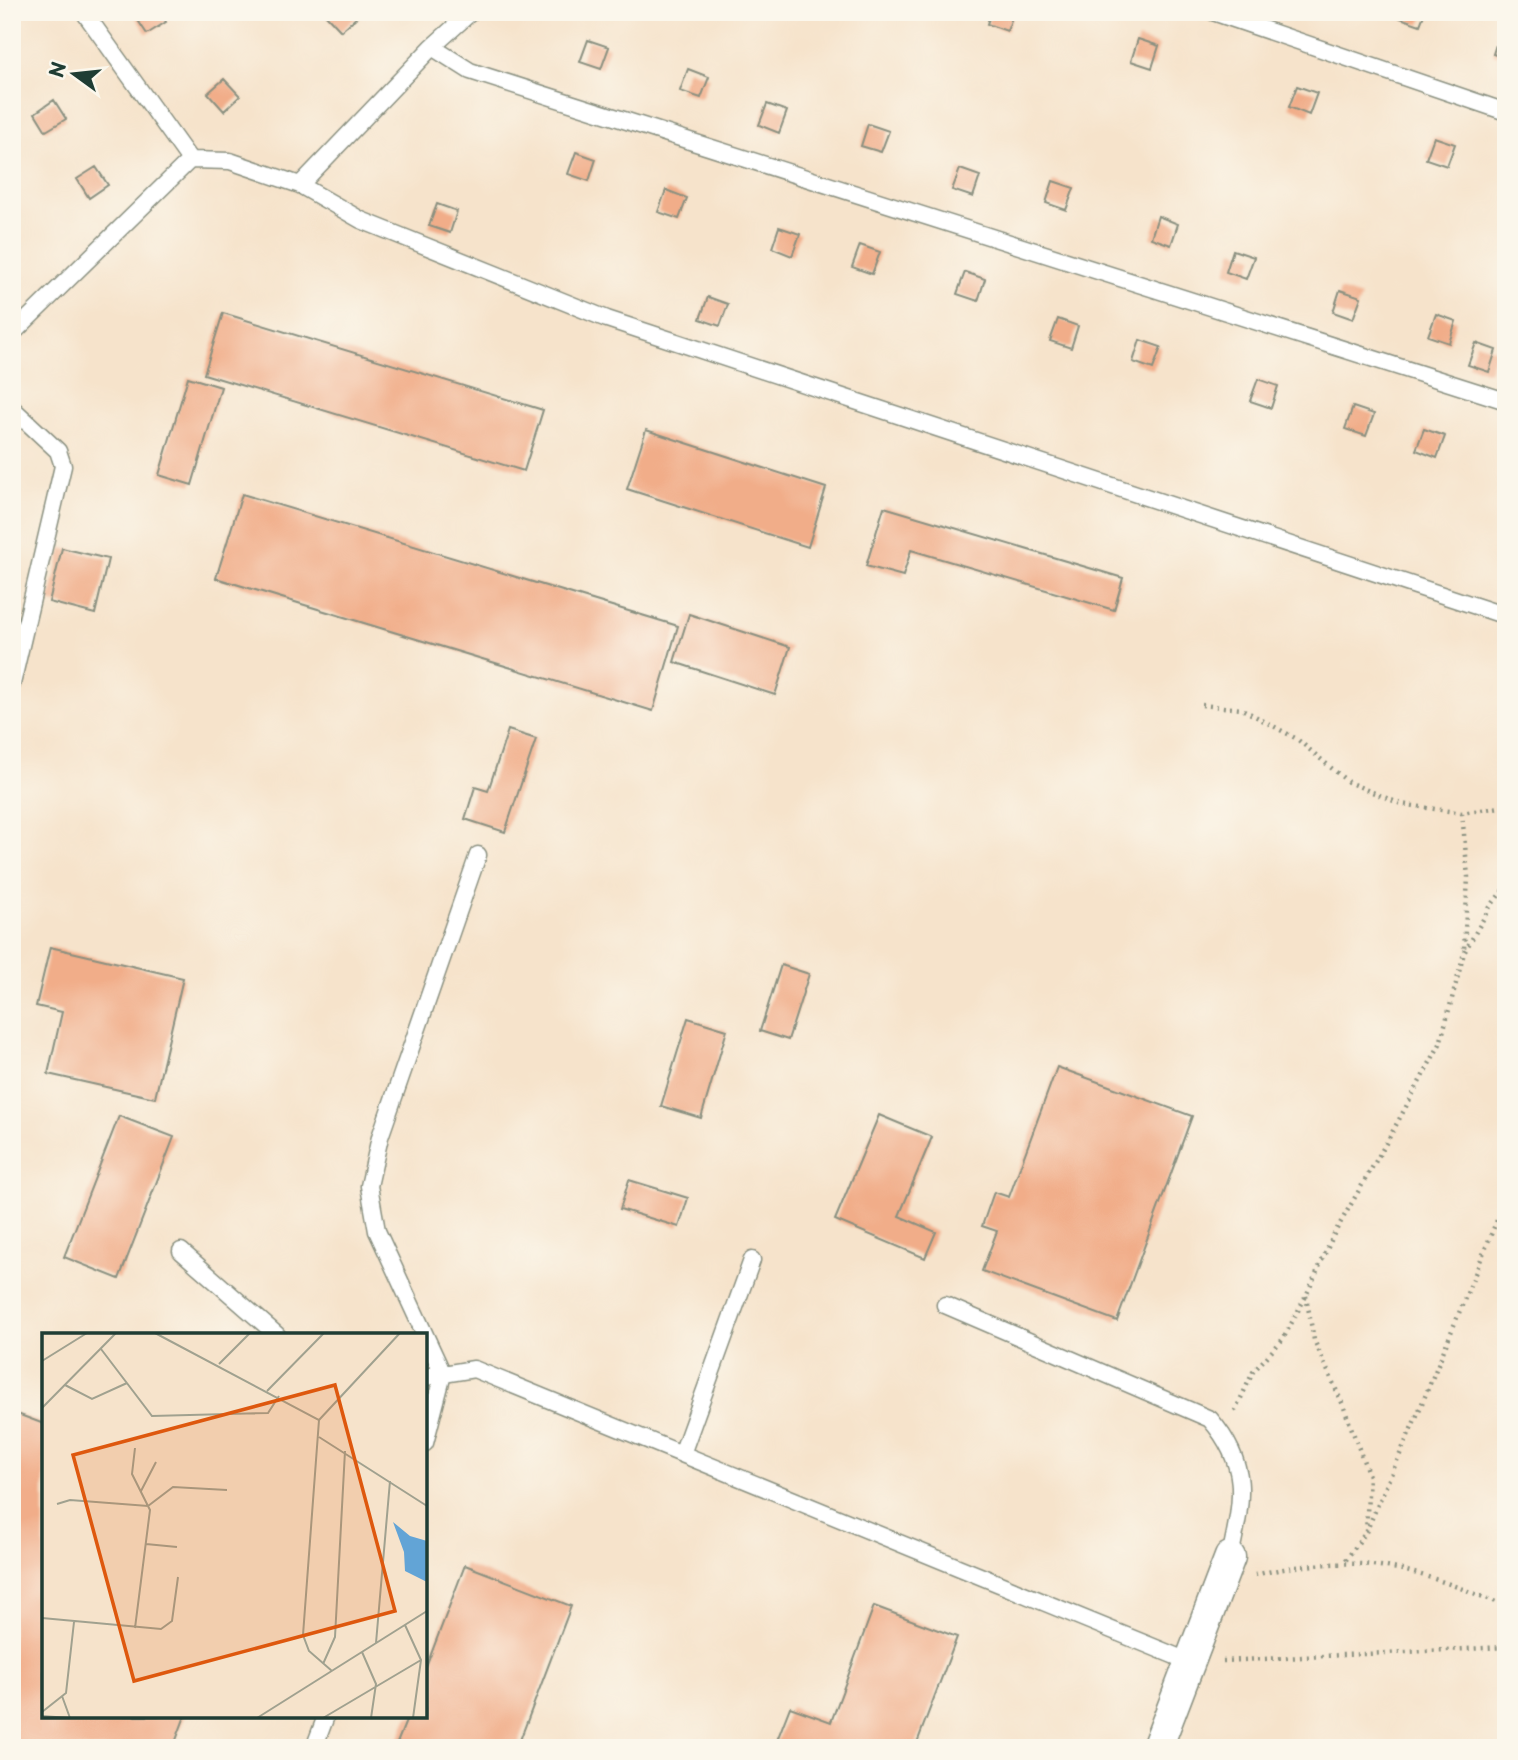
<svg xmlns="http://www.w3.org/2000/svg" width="1518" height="1760" font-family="'Playpen Sans',sans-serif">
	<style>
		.building { fill: #f1ad89 }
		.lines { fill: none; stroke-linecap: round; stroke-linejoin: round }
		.service-casing { stroke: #8a9080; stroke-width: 19 }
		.minor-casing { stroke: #8a9080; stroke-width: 33 }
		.path { stroke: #8a9080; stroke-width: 4.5; stroke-dasharray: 2 5; stroke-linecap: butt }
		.service { stroke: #fff; stroke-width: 16 }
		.minor { stroke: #fff; stroke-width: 30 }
		.inset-road { fill: none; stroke: #a0a18f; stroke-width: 2 }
		.view { fill: #de580e; fill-opacity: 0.15; stroke: #de580e; stroke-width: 3.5 }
		.inset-edge { fill: none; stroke: #1f3d34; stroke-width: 3.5 }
	</style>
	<rect width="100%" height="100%" fill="#fbf7ec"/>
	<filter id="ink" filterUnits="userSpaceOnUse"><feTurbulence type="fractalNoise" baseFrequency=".0143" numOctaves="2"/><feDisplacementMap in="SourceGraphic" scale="14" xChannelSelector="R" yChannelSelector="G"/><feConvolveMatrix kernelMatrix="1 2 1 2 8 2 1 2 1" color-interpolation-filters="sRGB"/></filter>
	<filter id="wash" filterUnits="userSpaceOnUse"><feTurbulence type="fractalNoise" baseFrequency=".00686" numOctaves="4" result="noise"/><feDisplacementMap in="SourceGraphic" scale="28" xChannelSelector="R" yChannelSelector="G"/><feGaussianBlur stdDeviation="1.57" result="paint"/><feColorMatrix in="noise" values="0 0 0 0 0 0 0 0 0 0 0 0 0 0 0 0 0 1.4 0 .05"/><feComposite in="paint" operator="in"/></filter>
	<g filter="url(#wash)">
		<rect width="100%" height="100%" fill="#f6e3cb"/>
		<g id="blocks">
			<path class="building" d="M141 12H160L166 22 147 34 135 16Z
				M327 12H353L357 17 341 31 325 14Z
				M991 12H1014L1007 31 987 24Z
				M1402 12H1425L1420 25 1400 18Z
				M1500 32 1506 34V58L1493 54Z
				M1138 39 1159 46 1152 68 1131 61Z
				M588 40 609 47 601 69 580 62Z
				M688 69 709 77 701 98 680 91Z
				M224 79 240 96 224 111 208 93Z
				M1297 86 1317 93 1309 115 1289 107Z
				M54 100 66 119 46 131 35 113Z
				M767 104 787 111 779 133 759 125Z
				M868 124 889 131 881 152 861 146Z
				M1434 137 1455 144 1447 166 1426 159Z
				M576 152 596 159 589 181 568 174Z
				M96 167 108 185 89 198 77 179Z
				M960 169 980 176 973 197 952 190Z
				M1053 181 1074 188 1066 210 1046 203Z
				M666 190 687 198 679 219 658 212Z
				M437 204 457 211 450 233 429 226Z
				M1158 216 1178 224 1171 245 1151 238Z
				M779 227 800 234 792 256 772 248Z
				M860 245 880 252 872 274 852 267Z
				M1233 250 1254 257 1246 279 1226 272Z
				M965 272 985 279 978 301 957 294Z
				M1340 290 1361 297 1353 319 1333 312Z
				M708 297 728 304 720 326 700 319Z
				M223 313 543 410 524 471 204 374Z
				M1436 314 1456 321 1449 343 1428 336Z
				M1058 319 1078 326 1071 348 1050 341Z
				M1140 340 1161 347 1153 369 1133 362Z
				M1476 343 1496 350 1489 372 1468 365Z
				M188 377 221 387 192 485 159 475Z
				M1258 379 1278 386 1271 408 1250 401Z
				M1353 407 1374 414 1366 436 1345 429Z
				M1424 429 1445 436 1437 458 1416 450Z
				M646 430 826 488 808 547 627 489Z
				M242 494 678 626 653 711 216 578Z
				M884 507 1123 578 1114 610 911 550 903 576 866 566Z
				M62 548 108 559 95 614 49 602Z
				M689 614 790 647 775 695 674 662Z
				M508 730 536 739 505 832 465 819 475 787 488 791Z
				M50 947 183 978 155 1098 48 1074 62 1012 36 1006Z
				M781 965 809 974 788 1040 760 1031Z
				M688 1018 727 1030 701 1118 661 1106Z
				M1057 1067 1192 1116 1117 1321 982 1271 997 1231 982 1226 994 1192 1009 1197Z
				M879 1115 932 1137 899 1216 936 1232 925 1258 835 1220Z
				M119 1116 174 1137 119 1279 64 1257Z
				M629 1180 688 1198 679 1227 620 1209Z
				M12 1412 44 1424V1716H185L173 1748H12Z
				M465 1565 571 1606 517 1748H395L408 1716H425V1670Z
				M874 1606 957 1637 915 1748H774L790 1707 831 1722Z"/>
		</g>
	</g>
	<g filter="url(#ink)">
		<use href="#blocks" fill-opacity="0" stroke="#8a9080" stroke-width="2"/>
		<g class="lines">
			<g class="service-casing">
				<path id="service" d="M84 12 190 160
					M1213 12 1506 112
					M432 47 470 71 1506 401
					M300 185 432 47 471 12
					M12 334 190 160 230 161 300 185 361 220 607 319 1506 616
					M12 408 58 451 63 466 12 684
					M181 1251 277 1335
					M945 1305 1210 1419C1251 1467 1242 1500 1230 1557
					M425 1335 377 1231 369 1186 380 1137 478 855
					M425 1335 443 1374 425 1443
					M425 1377 474 1369 1190 1662
					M682 1454 752 1260
					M314 1748 326 1716"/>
			</g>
			<g class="minor-casing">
				<path id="minor" d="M1157 1748 1230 1557"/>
			</g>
			<path class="path" d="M1202 705 1242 709 1297 739 1348 782 1401 804 1462 813 1506 806
				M1462 813 1468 877 1464 949
				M1306 1296 1314 1340 1343 1405 1369 1476 1366 1532 1343 1564
				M1235 1411 1253 1372 1283 1339 1306 1296 1334 1234 1389 1138 1440 1044 1464 953 1490 907 1506 886
				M1366 1532 1421 1406 1506 1198
				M1255 1575C1290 1566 1337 1561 1372 1565 1419 1570 1463 1589 1506 1606
				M1223 1661 1506 1647"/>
			<use href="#service" class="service"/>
			<use href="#minor" class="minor"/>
		</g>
	</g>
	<g transform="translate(42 1333)">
		<rect width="385" height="385" fill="#f6e3cb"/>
		<path d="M351 189 368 203 385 208V249L363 238 362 219Z" fill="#62a4d6"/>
		<path class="inset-road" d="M113 0 277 87 261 302 267 318 290 338M59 16 110 83 226 80 237 63M0 28 45 0M177 31 208 0M23 52 50 66 85 50M225 58 282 0M0 75 74 0M277 87 358 0M277 104 385 173M93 115 90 141 108 177 93 295M99 158 114 129M15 171 28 167 106 173 131 154 185 157M104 211 135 214M0 285 119 296 130 288 136 244M363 292 379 327 371 385M334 310 348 148M320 319 334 351 329 385M281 331 293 304 303 118M20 363 28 385M0 379 24 360 32 289M0 383 27 385M215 385 385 278M281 385 379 327"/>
		<path class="view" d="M293 52 353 278 92 348 31 122Z"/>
		<rect width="385" height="385" class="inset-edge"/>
	</g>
	<rect width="1518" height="1760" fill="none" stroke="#fbf7ec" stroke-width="42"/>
	<g transform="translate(74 74) rotate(285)" stroke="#fbf7ec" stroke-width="5" paint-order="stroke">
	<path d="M0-5L12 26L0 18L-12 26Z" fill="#1f3d34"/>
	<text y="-10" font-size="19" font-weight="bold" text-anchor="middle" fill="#1f3d34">N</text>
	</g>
</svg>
